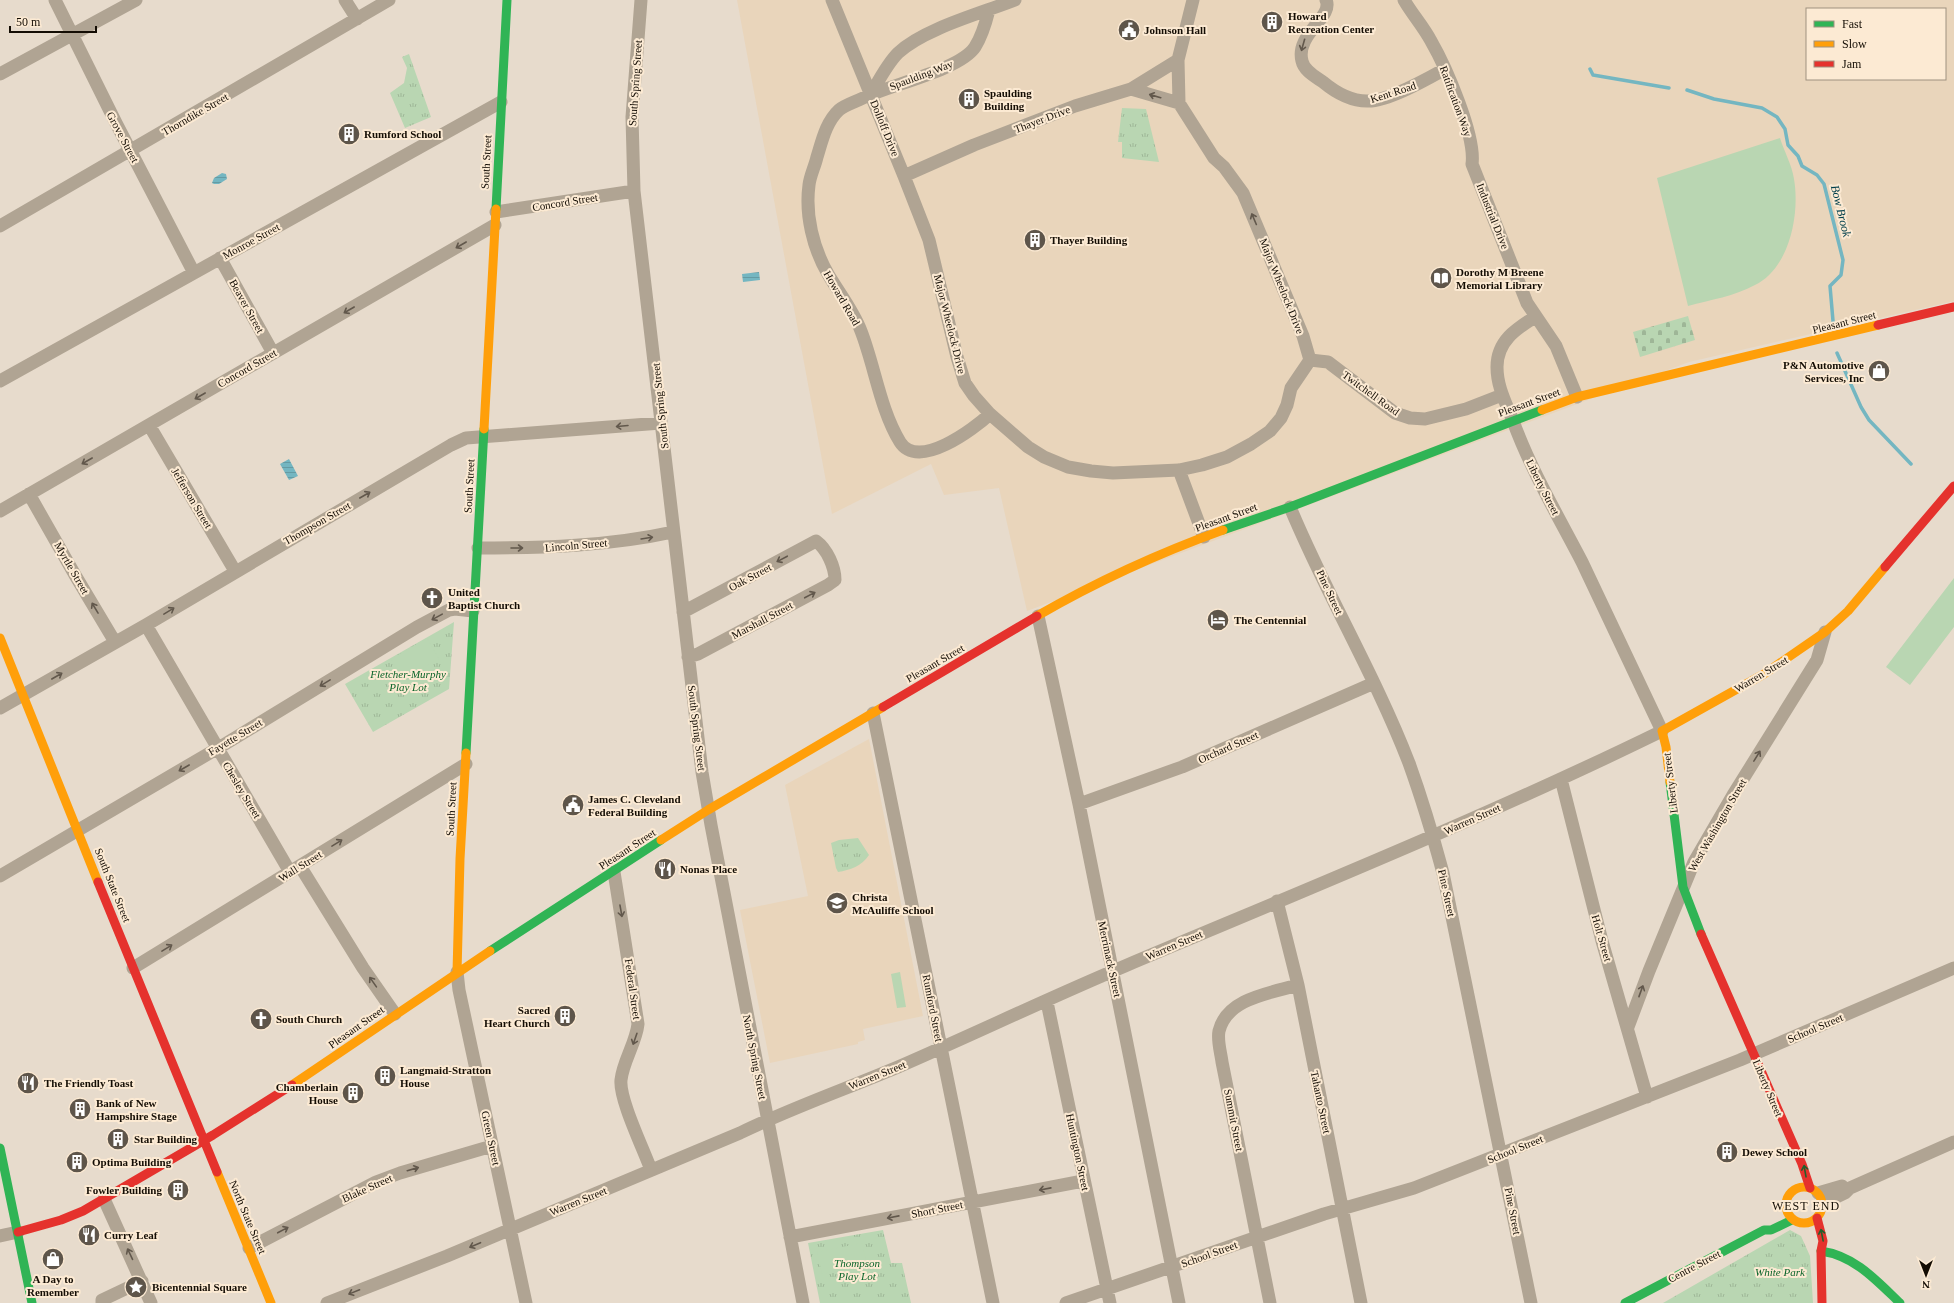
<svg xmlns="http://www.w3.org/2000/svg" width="1954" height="1303" font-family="'Times New Roman',serif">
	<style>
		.built { fill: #e9d5bb; fill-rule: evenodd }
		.cemetery { fill: url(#cemetery-stones) }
		.park { fill: url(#park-tufts) }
		.pitch { fill: #b9d6b2 }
		.water { fill: url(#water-rules) }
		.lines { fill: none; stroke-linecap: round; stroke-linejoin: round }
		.stream { stroke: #74b6c1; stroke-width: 3.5 }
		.street { stroke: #b0a493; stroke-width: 13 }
		.fast { stroke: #30b455; stroke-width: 9 }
		.slow { stroke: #ff9f0a; stroke-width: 9 }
		.jam { stroke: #e5322d; stroke-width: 9 }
		.oneway { stroke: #62584c }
		.oneway2 { stroke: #22602c }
		.labels { text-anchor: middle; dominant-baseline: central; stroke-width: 4; stroke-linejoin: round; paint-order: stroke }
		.poi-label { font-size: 11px; font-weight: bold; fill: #140d04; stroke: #fcead3; text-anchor: start }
		.street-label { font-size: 11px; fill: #140d04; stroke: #fcead3 }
		.park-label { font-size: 11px; font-style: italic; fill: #096429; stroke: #fcead3 }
		.water-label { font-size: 12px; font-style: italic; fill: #003e4a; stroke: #fcead3 }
		.neighbourhood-label { font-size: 12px; letter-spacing: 1px; fill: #140d04; stroke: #fcead3 }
	</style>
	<defs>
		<pattern id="cemetery-stones" width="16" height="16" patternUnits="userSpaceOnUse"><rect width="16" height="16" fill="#b9d6b2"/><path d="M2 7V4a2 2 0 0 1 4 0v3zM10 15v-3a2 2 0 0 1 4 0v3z" fill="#9eb697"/></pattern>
		<pattern id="park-tufts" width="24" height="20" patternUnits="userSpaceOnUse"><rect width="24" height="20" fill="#b9d6b2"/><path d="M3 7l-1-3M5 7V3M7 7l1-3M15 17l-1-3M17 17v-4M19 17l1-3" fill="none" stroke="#9eb697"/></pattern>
		<pattern id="water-rules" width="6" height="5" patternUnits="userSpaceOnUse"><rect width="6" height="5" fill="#74b6c1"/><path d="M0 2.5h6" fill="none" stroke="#649ba4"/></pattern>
	</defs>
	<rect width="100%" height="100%" fill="#e7dbcc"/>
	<path class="built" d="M737 0H1954V301L1689 362 1027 611 999 488 944 495 931 464 832 514ZM1807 9H1945V79H1807Z
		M869 739 923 1016 863 1029 865 1040 858 1042V1044L770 1063 740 910 808 896 785 785Z"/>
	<path class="cemetery" d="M1688 316 1695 340 1640 357 1633 332Z"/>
	<path class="park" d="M409 54 431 117 405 128 390 93 404 83 407 68 402 57Z
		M1122 108 1146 109 1159 162 1122 158V142H1118Z
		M454 622 449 689 373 732 345 684Z
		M858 838 869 855C862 866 850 870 838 872L836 868 831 843 839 840Z
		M883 1230 891 1263H902L911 1303H820L808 1243Z
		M1790 1230 1801 1236 1810 1256 1813 1303H1663Z"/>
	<path class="pitch" d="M1780 138C1784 151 1792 165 1794 179 1800 213 1790 268 1755 285 1735 296 1710 300 1688 306L1657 178Z
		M1954 578V627L1910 685 1886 667Z
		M427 638 439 659 403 680 391 659Z
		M900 972 906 1007 897 1008 891 974Z
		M862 1243 867 1265 822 1274 817 1252Z"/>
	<path class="water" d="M222 173 226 174 227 179 219 184H214L212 183 214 178Z
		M759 272 760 280 743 282 742 274Z
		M289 459 298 476 289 480 280 464Z"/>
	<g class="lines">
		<path class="stream" d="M1590 69 1593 75 1669 88
			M1687 90 1714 99 1762 108 1777 117 1785 129 1788 145 1798 156 1802 166 1817 175 1824 184 1843 260 1841 275 1830 286 1833 321
			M1837 353 1861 407 1869 420 1911 464"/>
		<path class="street" d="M55 0 116 123 194 273
			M345 0 357 19
			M641 0 632 117 634 191 702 772 711 825 803 1303
			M832 0 904 176 929 240 957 357 965 383 974 396 990 414 1028 447 1044 457 1068 467 1091 471 1113 473 1179 470 1202 465 1227 457 1251 444 1270 431 1281 418 1287 405 1291 388 1310 360
			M1326 0C1334 17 1295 34 1302 61 1304 71 1316 77 1323 82 1335 92 1351 101 1367 101 1387 102 1427 79 1445 69
			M1404 0C1412 14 1423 26 1431 41 1446 67 1476 136 1472 164L1527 303 1556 346 1577 397
			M989 10C986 22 982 36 975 47 960 70 889 85 863 98 855 102 845 105 839 110 826 122 822 141 817 157 815 166 810 176 809 185 805 215 813 248 828 274 839 293 853 310 861 331 875 367 880 409 900 442 918 471 974 429 990 414
			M0 74 136 0
			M1131 89 1179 103 1214 158 1224 167 1243 193 1303 336 1310 360
			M871 94C879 80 887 64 898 53 923 29 982 13 1015 0
			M1179 103 1178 60 1193 0
			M904 176 974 145 1075 106 1131 89 1178 60
			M496 212 634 191
			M0 226 389 0
			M220 258 273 353
			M1310 360 1328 362 1395 413 1410 418 1425 419 1466 409 1502 395
			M0 381 501 102
			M149 425 235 571
			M1179 470 1204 537
			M29 494 75 575 115 642
			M1290 507C1326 594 1375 675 1409 763 1422 799 1433 836 1443 873L1531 1303
			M0 511 495 225
			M478 548C543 548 609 546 673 532
			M683 612 816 541C827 549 835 567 835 580L828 585 698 654 688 657
			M1038 616 1079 804 1179 1303
			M146 625 290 872
			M0 708 146 625 451 445 466 438 661 423
			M873 713 993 1303
			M1561 779 1602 941 1647 1097
			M1079 804 1182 767 1374 683
			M300 866 363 968 395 1014
			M614 872 638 1024C636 1043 623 1061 621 1080 619 1099 644 1150 651 1170
			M0 876 225 744 417 627 449 610 455 609 473 611
			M1277 901 1298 985 1361 1303
			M133 968 466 764
			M457 972 459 990 526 1303
			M1047 1002 1110 1303
			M1628 1027 1649 971 1694 862 1733 795 1817 660 1825 632
			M1818 1193 1842 1186
			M104 1199 151 1303
			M1822 1204 1845 1193 1850 1188 1954 1142
			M0 1236 18 1232
			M790 1237 1083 1181
			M249 1248 376 1182 400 1173 492 1146
			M102 1303V1300L142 1281
			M327 1303 447 1256 740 1133C791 1108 846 1089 898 1067 974 1034 1049 998 1125 966 1305 890 1486 817 1662 731 1635 675 1609 618 1582 562 1558 516 1531 470 1513 421 1506 403 1497 387 1497 367 1497 341 1516 329 1535 317
			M1066 1303 1324 1214 1414 1188 1740 1060 1954 968
			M1270 1303 1222 1062C1221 1053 1217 1041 1219 1031 1227 998 1271 993 1298 985"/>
		<path class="fast" d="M496 209 507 0
			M1223 530 1290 507 1542 410
			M466 753 484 429
			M1670 782 1683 887 1701 934
			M490 951 661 840
			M0 1148 32 1303
			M1821 1251C1855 1256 1876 1280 1900 1303
			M1625 1303 1764 1230H1771L1792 1220"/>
		<path class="slow" d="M1542 410 1577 397 1878 325
			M484 429 496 209
			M1037 616C1096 582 1159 553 1223 530
			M0 638 98 882
			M1670 782 1666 747 1662 731 1764 674 1825 632 1848 611 1885 567
			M661 840 708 810 883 707
			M457 972 460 859 466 753
			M292 1085 490 951
			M217 1172 271 1303
			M1786 1205a18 18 0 1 1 36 0a18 18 0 1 1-36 0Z"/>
		<path class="jam" d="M1878 325 1954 307
			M1885 567 1954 486
			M883 707 1037 616
			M98 882 217 1172
			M1701 934 1802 1164 1810 1188
			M1817 1218 1823 1241 1821 1251 1822 1303
			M18 1232 61 1220 83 1211 213 1135 292 1085"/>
	</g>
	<defs><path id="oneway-shaft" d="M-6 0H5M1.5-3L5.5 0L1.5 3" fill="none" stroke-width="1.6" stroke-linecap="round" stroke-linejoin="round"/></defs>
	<g class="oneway">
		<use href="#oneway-shaft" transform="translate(1303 45) rotate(106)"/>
		<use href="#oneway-shaft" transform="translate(1155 96) rotate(-164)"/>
		<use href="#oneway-shaft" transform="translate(1254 219) rotate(-113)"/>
		<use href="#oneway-shaft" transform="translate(461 245) rotate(150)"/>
		<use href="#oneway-shaft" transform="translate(349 310) rotate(150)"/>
		<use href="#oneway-shaft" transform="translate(200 396) rotate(150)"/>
		<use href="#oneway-shaft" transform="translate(622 426) rotate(175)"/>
		<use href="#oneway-shaft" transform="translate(87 461) rotate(150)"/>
		<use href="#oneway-shaft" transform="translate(365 495) rotate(-30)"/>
		<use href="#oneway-shaft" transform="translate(647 538) rotate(-9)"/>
		<use href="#oneway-shaft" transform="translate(517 548)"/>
		<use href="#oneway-shaft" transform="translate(782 559) rotate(152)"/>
		<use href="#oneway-shaft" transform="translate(810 595) rotate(-28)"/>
		<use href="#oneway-shaft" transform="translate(95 608) rotate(-121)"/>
		<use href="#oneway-shaft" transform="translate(169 611) rotate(-31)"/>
		<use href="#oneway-shaft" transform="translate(437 617) rotate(151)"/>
		<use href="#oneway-shaft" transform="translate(57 676) rotate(-30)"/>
		<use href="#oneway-shaft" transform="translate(325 683) rotate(149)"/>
		<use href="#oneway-shaft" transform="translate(1757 756) rotate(-58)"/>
		<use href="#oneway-shaft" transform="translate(184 768) rotate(150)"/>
		<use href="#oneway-shaft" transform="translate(337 843) rotate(-32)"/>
		<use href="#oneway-shaft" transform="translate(621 911) rotate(80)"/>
		<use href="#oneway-shaft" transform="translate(167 948) rotate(-32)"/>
		<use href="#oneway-shaft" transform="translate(373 982) rotate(-125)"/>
		<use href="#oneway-shaft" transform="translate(1641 991) rotate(-70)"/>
		<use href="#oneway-shaft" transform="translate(635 1039) rotate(109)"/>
		<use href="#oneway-shaft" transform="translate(413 1169) rotate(-16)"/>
		<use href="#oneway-shaft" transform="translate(1045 1189) rotate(169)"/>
		<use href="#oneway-shaft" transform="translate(893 1217) rotate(169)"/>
		<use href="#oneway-shaft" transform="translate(283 1230) rotate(-28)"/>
		<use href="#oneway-shaft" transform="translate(475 1245) rotate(157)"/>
		<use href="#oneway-shaft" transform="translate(130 1254) rotate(-115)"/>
		<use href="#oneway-shaft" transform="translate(354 1292) rotate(158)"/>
	</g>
	<g class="oneway2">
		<use href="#oneway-shaft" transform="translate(1805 1171) rotate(-100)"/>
		<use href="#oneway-shaft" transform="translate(1822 1235) rotate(-101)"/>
	</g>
	<defs>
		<g id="building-disc" transform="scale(1.15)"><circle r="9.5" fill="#5e554a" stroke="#fcead3"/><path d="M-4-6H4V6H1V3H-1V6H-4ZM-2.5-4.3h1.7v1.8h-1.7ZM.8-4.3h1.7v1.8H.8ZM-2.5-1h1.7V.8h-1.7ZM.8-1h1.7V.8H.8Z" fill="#fff"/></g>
		<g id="civic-disc" transform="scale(1.15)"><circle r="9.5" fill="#5e554a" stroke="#fcead3"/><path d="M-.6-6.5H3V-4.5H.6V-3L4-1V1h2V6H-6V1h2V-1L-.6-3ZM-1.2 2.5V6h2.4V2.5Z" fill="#fff"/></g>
		<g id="library-disc" transform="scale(1.15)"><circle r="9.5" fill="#5e554a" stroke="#fcead3"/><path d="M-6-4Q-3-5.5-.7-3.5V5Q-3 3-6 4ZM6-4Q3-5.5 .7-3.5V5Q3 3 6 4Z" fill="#fff"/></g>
		<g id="shop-disc" transform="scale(1.15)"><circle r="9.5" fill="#5e554a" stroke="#fcead3"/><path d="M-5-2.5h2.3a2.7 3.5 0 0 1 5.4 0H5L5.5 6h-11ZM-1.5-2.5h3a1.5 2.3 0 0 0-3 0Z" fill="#fff"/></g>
		<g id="church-disc" transform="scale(1.15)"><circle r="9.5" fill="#5e554a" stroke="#fcead3"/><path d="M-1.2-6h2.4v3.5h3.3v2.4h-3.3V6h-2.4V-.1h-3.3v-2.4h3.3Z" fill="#fff"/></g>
		<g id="hotel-disc" transform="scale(1.15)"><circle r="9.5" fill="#5e554a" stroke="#fcead3"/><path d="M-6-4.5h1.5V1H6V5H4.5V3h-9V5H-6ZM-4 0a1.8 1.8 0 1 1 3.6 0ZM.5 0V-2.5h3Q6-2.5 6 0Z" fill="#fff"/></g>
		<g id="restaurant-disc" transform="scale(1.15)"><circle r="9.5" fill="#5e554a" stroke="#fcead3"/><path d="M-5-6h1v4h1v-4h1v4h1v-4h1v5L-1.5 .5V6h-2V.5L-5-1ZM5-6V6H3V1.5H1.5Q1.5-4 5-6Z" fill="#fff"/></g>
		<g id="school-disc" transform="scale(1.15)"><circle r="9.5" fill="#5e554a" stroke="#fcead3"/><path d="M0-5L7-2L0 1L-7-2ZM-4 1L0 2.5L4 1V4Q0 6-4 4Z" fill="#fff"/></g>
		<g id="sight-disc" transform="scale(1.15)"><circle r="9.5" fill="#5e554a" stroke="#fcead3"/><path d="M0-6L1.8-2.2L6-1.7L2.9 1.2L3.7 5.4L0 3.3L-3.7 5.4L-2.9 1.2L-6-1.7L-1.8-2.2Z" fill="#fff"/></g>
	</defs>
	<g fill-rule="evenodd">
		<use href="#building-disc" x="1272" y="22"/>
		<use href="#civic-disc" x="1129" y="30"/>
		<use href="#building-disc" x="969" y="99"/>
		<use href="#building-disc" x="349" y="134"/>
		<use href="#building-disc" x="1035" y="240"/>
		<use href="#library-disc" x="1441" y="278"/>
		<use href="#shop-disc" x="1879" y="371"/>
		<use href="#church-disc" x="432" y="598"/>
		<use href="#hotel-disc" x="1218" y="620"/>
		<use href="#civic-disc" x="573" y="805"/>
		<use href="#restaurant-disc" x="665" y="869"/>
		<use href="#school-disc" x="837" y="903"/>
		<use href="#building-disc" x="565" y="1016"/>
		<use href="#church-disc" x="261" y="1019"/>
		<use href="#building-disc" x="385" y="1076"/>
		<use href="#restaurant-disc" x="28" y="1083"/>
		<use href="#building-disc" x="353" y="1093"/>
		<use href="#building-disc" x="80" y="1109"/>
		<use href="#building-disc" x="118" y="1139"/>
		<use href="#building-disc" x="1727" y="1152"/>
		<use href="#building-disc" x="77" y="1162"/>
		<use href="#building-disc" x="178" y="1190"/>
		<use href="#restaurant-disc" x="89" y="1235"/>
		<use href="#shop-disc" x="53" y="1259"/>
		<use href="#sight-disc" x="136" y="1287"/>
	</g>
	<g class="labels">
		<g class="poi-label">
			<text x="1288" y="16">Howard<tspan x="1288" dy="13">Recreation Center</tspan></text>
			<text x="1144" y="30">Johnson Hall</text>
			<text x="984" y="93">Spaulding<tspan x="984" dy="13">Building</tspan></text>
			<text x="364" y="134">Rumford School</text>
			<text x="1050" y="240">Thayer Building</text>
			<text x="1456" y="272">Dorothy M Breene<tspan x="1456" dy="13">Memorial Library</tspan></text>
			<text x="1864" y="365" text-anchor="end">P&amp;N Automotive<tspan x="1864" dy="13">Services, Inc</tspan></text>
			<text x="448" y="592">United<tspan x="448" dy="13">Baptist Church</tspan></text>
			<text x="1234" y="620">The Centennial</text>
			<text x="588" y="799">James C. Cleveland<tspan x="588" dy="13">Federal Building</tspan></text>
			<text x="680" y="869">Nonas Place</text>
			<text x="852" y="897">Christa<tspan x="852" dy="13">McAuliffe School</tspan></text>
			<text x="550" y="1010" text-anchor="end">Sacred<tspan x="550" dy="13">Heart Church</tspan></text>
			<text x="276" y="1019">South Church</text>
			<text x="400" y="1070">Langmaid-Stratton<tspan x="400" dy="13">House</tspan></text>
			<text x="44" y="1083">The Friendly Toast</text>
			<text x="338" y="1087" text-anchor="end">Chamberlain<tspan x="338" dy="13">House</tspan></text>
			<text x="96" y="1103">Bank of New<tspan x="96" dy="13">Hampshire Stage</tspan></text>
			<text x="134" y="1139">Star Building</text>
			<text x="1742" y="1152">Dewey School</text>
			<text x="92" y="1162">Optima Building</text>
			<text x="162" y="1190" text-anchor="end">Fowler Building</text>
			<text x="104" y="1235">Curry Leaf</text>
			<text x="53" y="1279" text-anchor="middle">A Day to<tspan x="53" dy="13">Remember</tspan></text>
			<text x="152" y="1287">Bicentennial Square</text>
		</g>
		<g class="street-label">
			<text transform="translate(921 75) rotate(-21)">Spaulding Way</text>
			<text transform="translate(635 83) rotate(-86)">South Spring Street</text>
			<text transform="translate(1393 92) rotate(-18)">Kent Road</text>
			<text transform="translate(1456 101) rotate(70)">Ratification Way</text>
			<text transform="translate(195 114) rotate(-30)">Thorndike Street</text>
			<text transform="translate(1042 119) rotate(-21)">Thayer Drive</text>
			<text transform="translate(885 128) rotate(68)">Dolloff Drive</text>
			<text transform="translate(123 137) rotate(62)">Grove Street</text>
			<text transform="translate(486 162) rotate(-87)">South Street</text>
			<text transform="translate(565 202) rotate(-9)">Concord Street</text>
			<text transform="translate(1493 216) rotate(68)">Industrial Drive</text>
			<text transform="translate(251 241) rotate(-29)">Monroe Street</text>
			<text transform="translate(1282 286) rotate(68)">Major Wheelock Drive</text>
			<text transform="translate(842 298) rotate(60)">Howard Road</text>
			<text transform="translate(247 306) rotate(61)">Beaver Street</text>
			<text transform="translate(1844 322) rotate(-14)">Pleasant Street</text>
			<text transform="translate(950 324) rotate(76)">Major Wheelock Drive</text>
			<text transform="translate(247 368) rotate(-30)">Concord Street</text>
			<text transform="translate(1371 393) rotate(36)">Twitchell Road</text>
			<text transform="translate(1529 402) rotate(-20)">Pleasant Street</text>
			<text transform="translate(660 406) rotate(-96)">South Spring Street</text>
			<text transform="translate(469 486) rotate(-87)">South Street</text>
			<text transform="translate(1543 487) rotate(63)">Liberty Street</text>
			<text transform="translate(192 498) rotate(59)">Jefferson Street</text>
			<text transform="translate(1226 517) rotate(-20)">Pleasant Street</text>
			<text transform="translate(317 523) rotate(-30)">Thompson Street</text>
			<text transform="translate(576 545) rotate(-5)">Lincoln Street</text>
			<text transform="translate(72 568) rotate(60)">Myrtle Street</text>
			<text transform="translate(750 577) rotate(-28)">Oak Street</text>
			<text transform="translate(1330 592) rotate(65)">Pine Street</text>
			<text transform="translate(762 620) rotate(-28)">Marshall Street</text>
			<text transform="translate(935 663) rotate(-30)">Pleasant Street</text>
			<text transform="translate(1761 674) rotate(-31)">Warren Street</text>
			<text transform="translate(697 728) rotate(83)">South Spring Street</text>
			<text transform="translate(235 737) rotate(-31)">Fayette Street</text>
			<text transform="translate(1228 747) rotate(-24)">Orchard Street</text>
			<text transform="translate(1670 783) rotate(-97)">Liberty Street</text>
			<text transform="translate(242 790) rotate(59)">Chesley Street</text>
			<text transform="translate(451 809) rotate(-87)">South Street</text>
			<text transform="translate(1472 819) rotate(-24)">Warren Street</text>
			<text transform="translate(1717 825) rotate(-60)">West Washington Street</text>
			<text transform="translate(627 849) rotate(-33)">Pleasant Street</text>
			<text transform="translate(300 866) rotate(-32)">Wall Street</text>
			<text transform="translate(113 885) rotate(68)">South State Street</text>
			<text transform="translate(1447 893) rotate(78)">Pine Street</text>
			<text transform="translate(1602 938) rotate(74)">Holt Street</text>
			<text transform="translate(1174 945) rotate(-23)">Warren Street</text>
			<text transform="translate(1110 959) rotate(78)">Merrimack Street</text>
			<text transform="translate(633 989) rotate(82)">Federal Street</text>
			<text transform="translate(933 1008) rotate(79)">Rumford Street</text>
			<text transform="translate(356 1027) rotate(-35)">Pleasant Street</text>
			<text transform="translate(1815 1028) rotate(-23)">School Street</text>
			<text transform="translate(755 1057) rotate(79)">North Spring Street</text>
			<text transform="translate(877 1075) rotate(-22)">Warren Street</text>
			<text transform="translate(1768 1088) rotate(67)">Liberty Street</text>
			<text transform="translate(1321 1102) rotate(78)">Tahanto Street</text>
			<text transform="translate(1234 1120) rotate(79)">Summit Street</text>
			<text transform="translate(491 1138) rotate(78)">Green Street</text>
			<text transform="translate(1515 1149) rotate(-22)">School Street</text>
			<text transform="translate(1078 1152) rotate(78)">Huntington Street</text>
			<text transform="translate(367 1188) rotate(-24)">Blake Street</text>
			<text transform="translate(578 1201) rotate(-22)">Warren Street</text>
			<text transform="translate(937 1209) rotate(-11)">Short Street</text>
			<text transform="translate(1513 1211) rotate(79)">Pine Street</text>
			<text transform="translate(248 1217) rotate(67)">North State Street</text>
			<text transform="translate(1209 1254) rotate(-20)">School Street</text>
			<text transform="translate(1694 1266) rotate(-28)">Centre Street</text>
		</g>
		<g class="park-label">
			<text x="408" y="674">Fletcher-Murphy<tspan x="408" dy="13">Play Lot</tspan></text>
			<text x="857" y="1263">Thompson<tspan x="857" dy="13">Play Lot</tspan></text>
			<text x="1780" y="1272">White Park</text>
		</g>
		<g class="water-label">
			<text transform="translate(1841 211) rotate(76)">Bow Brook</text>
		</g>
		<g class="neighbourhood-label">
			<text x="1806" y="1206">WEST END</text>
		</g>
	</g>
	<rect x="1806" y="8" width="140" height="72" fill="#fcead3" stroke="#9f9280"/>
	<rect x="1814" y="21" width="20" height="6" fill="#30b455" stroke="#9f9280"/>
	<text x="1842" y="28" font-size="12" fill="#140d04">Fast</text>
	<rect x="1814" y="41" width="20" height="6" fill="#ff9f0a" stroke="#9f9280"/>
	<text x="1842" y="48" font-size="12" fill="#140d04">Slow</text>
	<rect x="1814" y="61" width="20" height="6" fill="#e5322d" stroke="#9f9280"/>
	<text x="1842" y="68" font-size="12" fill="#140d04">Jam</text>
	<g transform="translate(1926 1275) rotate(180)" stroke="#fcead3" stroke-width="3" paint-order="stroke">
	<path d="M0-3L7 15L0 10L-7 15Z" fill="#140d04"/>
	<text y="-6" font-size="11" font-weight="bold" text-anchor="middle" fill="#140d04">N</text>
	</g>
	<path d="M10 26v6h86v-6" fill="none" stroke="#140d04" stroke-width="2"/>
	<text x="16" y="26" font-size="12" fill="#140d04" stroke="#fcead3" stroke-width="3" paint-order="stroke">50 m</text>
</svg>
